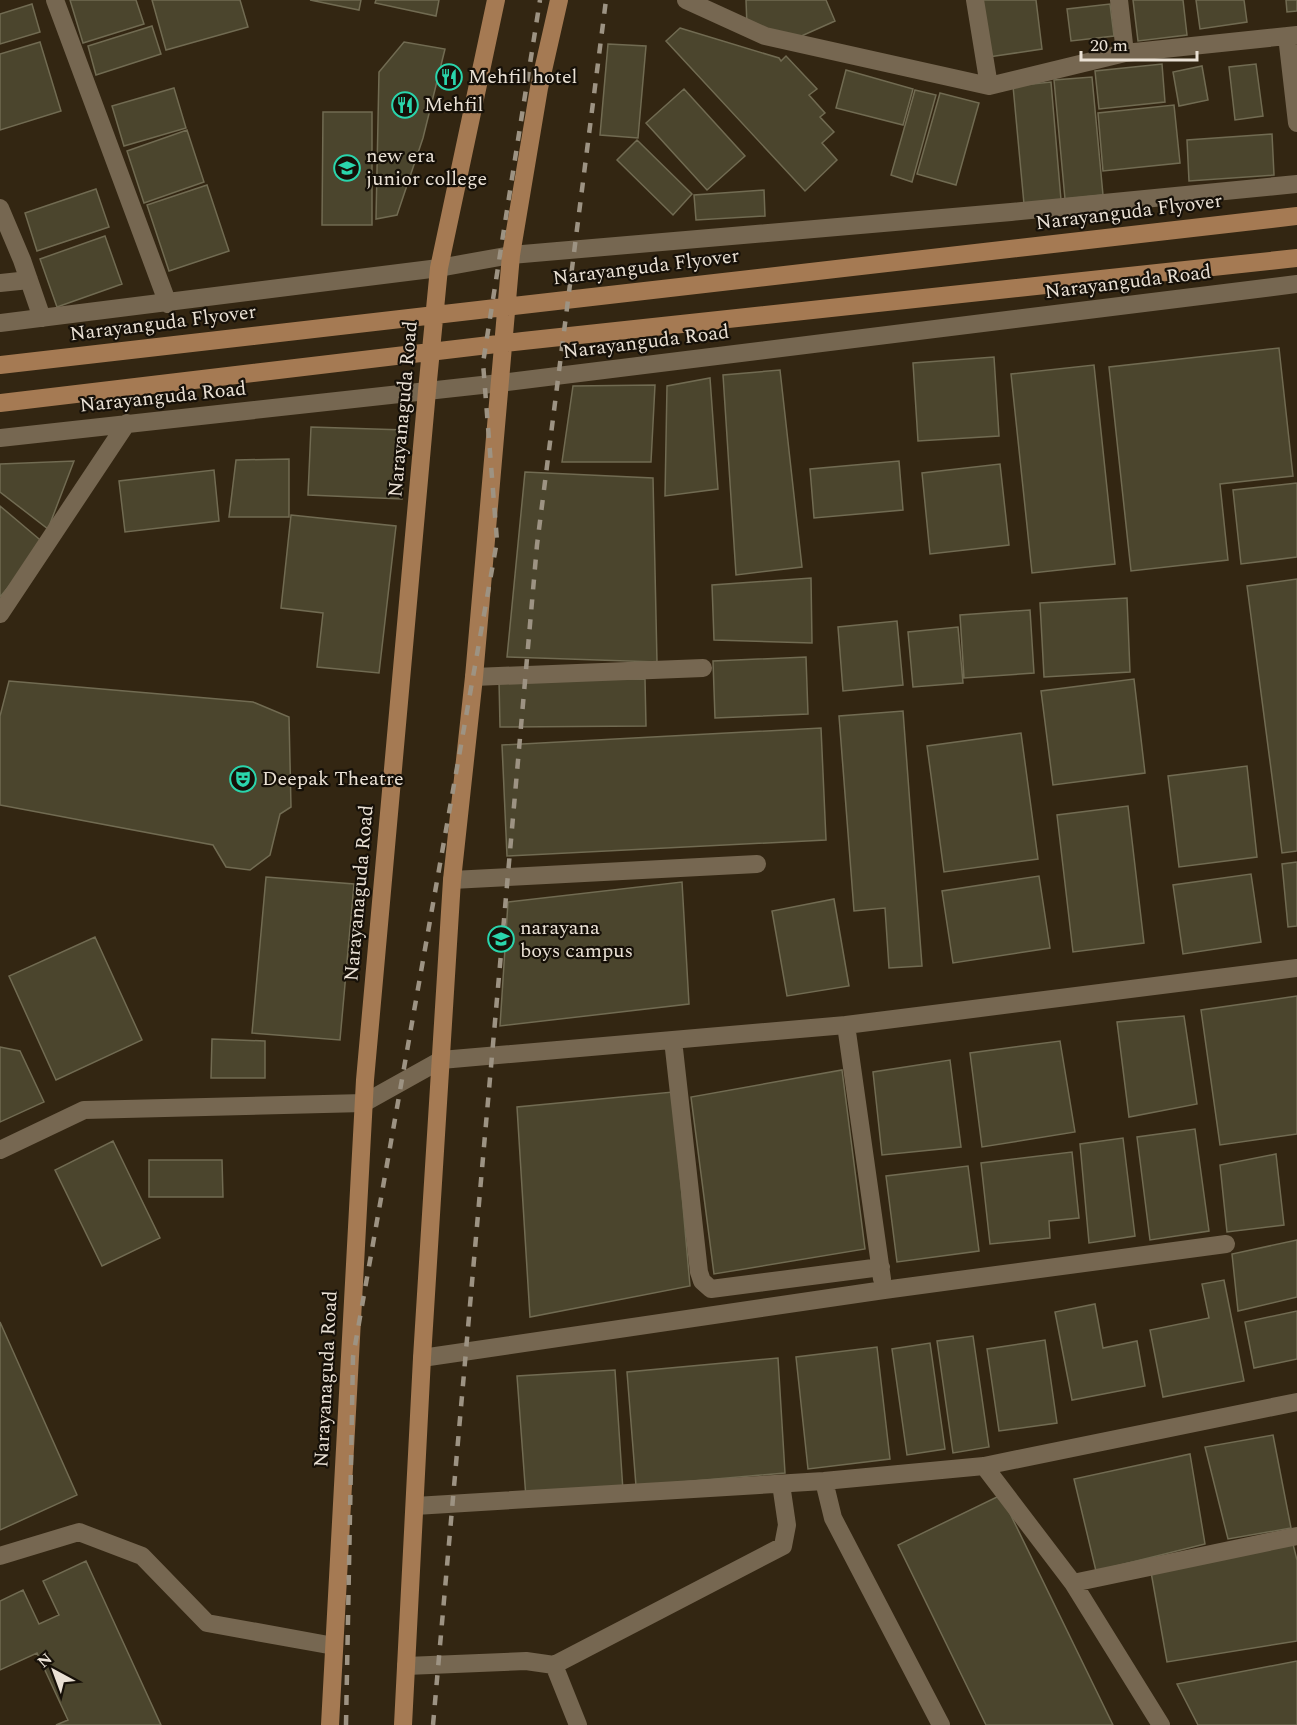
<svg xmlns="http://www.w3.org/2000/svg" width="1297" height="1725" font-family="Spectral,serif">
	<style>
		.building { fill: #4b452d; stroke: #716b52; stroke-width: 1.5 }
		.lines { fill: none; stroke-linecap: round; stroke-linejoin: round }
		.minor { stroke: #766751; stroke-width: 18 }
		.major { stroke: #a57a53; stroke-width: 18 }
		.rail { stroke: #9d9383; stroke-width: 4.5; stroke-dasharray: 10 10; stroke-linecap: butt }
		.labels { text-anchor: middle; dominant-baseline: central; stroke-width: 4.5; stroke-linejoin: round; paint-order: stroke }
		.poi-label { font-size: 20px; fill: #eae1d5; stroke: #161008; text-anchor: start }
		.street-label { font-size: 20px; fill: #eae1d5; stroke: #161008 }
	</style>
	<rect width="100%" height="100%" fill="#332612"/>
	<path class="building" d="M70 0H136L144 24 83 43Z
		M152 0H240L248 27 166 50Z
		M310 0H361L359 10Z
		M376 0H439L436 16 375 3Z
		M746 0H826L835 21 797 38 747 26Z
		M981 0H1036L1042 49 989 57Z
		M1133 0H1183L1187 35 1138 41Z
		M1196 0H1244L1247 22 1200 29Z
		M1286 0H1297V11L1287 12Z
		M32 4 40 32 0 44V14Z
		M1110 4 1114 36 1071 41 1067 9Z
		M152 26 161 54 96 75 88 46Z
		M680 28 779 58 781 61 786 56 817 89 809 95 825 113 820 117 834 132 822 143 837 160 805 191 666 41Z
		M40 42 61 111 0 130V54Z
		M404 42 445 49 423 138 397 215 376 219 379 72Z
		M608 44 646 46 638 138 600 135Z
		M1162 64 1165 102 1099 109 1095 71Z
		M1256 64 1263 116 1235 120 1229 67Z
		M1202 66 1208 100 1179 106 1173 72Z
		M846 70 913 89 903 125 836 108Z
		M1092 77 1103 195 1065 199 1054 80Z
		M1051 82 1061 200 1024 204 1013 86Z
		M174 88 186 128 124 146 112 106Z
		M684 89 745 156 707 190 646 123Z
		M915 90 936 95 912 182 891 175Z
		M940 93 979 103 956 185 917 174Z
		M1174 105 1180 163 1103 171 1098 113Z
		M323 112H372V225H322Z
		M187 130 204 182 144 203 127 151Z
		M1272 134 1274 175 1189 181 1187 140Z
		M637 140 692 194 673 215 617 160Z
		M207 185 229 251 169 271 147 205Z
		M96 189 109 227 37 251 25 213Z
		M764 190 765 216 696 220 694 195Z
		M105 236 122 284 57 307 40 259Z
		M1279 348 1293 476 1220 484 1228 560 1131 571 1109 367Z
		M994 357 999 436 918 441 913 363Z
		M1094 365 1115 564 1032 573 1011 374Z
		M780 370 802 567 736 575 723 375Z
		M710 378 718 489 665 496 667 386Z
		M655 385 651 462H562L573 386Z
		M311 427 405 430 402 499 308 495Z
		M289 459V517H229L236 460Z
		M74 461 48 529 0 492V464Z
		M899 461 903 510 814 518 810 469Z
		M1000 464 1009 545 930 554 922 473Z
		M214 470 219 521 125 532 119 481Z
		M525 472 653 478 657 662 507 657Z
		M1297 483V557L1241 564 1233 490Z
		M0 506 45 544 0 597Z
		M291 515 396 526 379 673 317 667 323 613 281 608Z
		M811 578 812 643 714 640 712 585Z
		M1297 579V851L1282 853 1247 586Z
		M1127 598 1130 672 1044 677 1040 603Z
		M1030 610 1034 673 964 678 960 615Z
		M897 621 903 685 843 691 838 627Z
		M958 627 963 683 913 687 908 632Z
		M806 657 808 714 715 718 713 661Z
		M645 679 646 726 500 727 499 680Z
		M1134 679 1145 773 1053 785 1041 691Z
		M9 681 253 702 289 717 291 807 280 814 270 855 250 870 226 867 213 845 0 805V716Z
		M903 711 922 966 889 968 885 908 854 911 839 716Z
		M821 728 826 840 507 856 502 745Z
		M1021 733 1038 859 944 872 927 746Z
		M1247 766 1257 857 1179 867 1168 776Z
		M1128 806 1144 943 1073 952 1057 815Z
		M1297 862V926L1288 927 1282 864Z
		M1251 874 1261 942 1183 954 1173 885Z
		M1039 876 1050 948 953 963 942 891Z
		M266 877 354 884 340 1040 252 1033Z
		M682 882 689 1004 500 1026 508 902Z
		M834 899 849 986 787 996 772 911Z
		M95 937 142 1040 56 1080 9 976Z
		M1297 996V1134L1220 1145 1201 1010Z
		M1184 1016 1197 1104 1129 1117 1117 1022Z
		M212 1039 265 1041V1078H211Z
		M1060 1041 1075 1132 982 1147 970 1053Z
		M0 1047 20 1051 44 1102 0 1122Z
		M950 1060 961 1147 882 1155 873 1072Z
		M842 1070 865 1249 714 1274 691 1097Z
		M673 1092 690 1286 530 1317 517 1107Z
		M1195 1129 1209 1231 1150 1240 1137 1137Z
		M1123 1138 1135 1236 1089 1243 1080 1144Z
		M113 1141 160 1238 102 1266 55 1170Z
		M1072 1152 1079 1218 1049 1221 1050 1238 990 1244 981 1163Z
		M1276 1154 1284 1225 1227 1232 1220 1165Z
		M149 1160H222L223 1197H149Z
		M968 1166 979 1251 897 1262 886 1176Z
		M1297 1240V1297L1238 1311 1232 1254Z
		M1224 1280 1244 1381 1163 1397 1150 1330 1209 1318 1202 1284Z
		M1095 1304 1103 1348 1137 1341 1145 1386 1072 1400 1055 1312Z
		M1297 1311V1359L1254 1368 1245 1322Z
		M0 1322 77 1495 0 1530Z
		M973 1336 989 1447 953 1453 937 1341Z
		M1045 1340 1057 1423 999 1431 987 1349Z
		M930 1343 945 1449 907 1455 892 1349Z
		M877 1347 890 1459 808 1469 796 1357Z
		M778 1358 785 1473 636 1486 627 1372Z
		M615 1370 623 1491 526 1498 517 1376Z
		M1273 1435 1291 1528 1228 1539 1205 1447Z
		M1190 1454 1205 1544 1096 1571 1074 1479Z
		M1001 1495 1113 1725H986L898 1545Z
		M1293 1544 1297 1560V1641L1167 1662 1151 1572Z
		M86 1561 161 1725H56L68 1720 37 1653 0 1670V1601L23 1590 39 1624 59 1615 43 1581Z
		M1297 1661V1725H1198L1177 1684Z"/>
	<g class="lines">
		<path class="minor" d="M55 0 168 304
			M686 0 765 36 989 86 1125 53 1297 35
			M975 0 989 86
			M1119 0 1125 53
			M1287 36 1297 123
			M0 208 22 260 42 318
			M0 283 29 280
			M0 323 439 268 511 255 1011 212 1297 184
			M0 438 500 383 1297 284
			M0 614 127 423
			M474 677 703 668
			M452 880 757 864
			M846 1025 882 1279
			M673 1040 699 1272 702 1281 711 1289 881 1267
			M0 1150 84 1110 364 1103 441 1060 846 1025 1297 968
			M422 1358 884 1290 1226 1244
			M984 1466 1073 1583 1161 1725
			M824 1481 833 1518 941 1725
			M415 1506 824 1481 984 1466 1297 1402
			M0 1556 79 1532 142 1556 207 1623 334 1646
			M1073 1583 1297 1536
			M554 1665 783 1546 787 1525 781 1484
			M406 1666 526 1661 554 1665 578 1725"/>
		<path class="major" d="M0 365 1297 216
			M0 403 523 341 1297 258
			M330 1725 365 1080 427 391 439 268 496 0
			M403 1725 422 1358 452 880 474 677 511 255 539 88 559 0"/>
		<path class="rail" d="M346 1725 353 1357 497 541 483 363 540 0
			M433 1725 537 545 606 0"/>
	</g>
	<defs>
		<g id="restaurant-ring" transform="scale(1.35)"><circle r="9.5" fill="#161008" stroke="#2ad5ac" stroke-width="1.5"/><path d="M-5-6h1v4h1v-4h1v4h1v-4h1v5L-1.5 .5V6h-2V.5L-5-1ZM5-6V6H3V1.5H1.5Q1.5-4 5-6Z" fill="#2ad5ac"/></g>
		<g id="university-ring" transform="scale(1.35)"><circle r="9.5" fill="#161008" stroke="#2ad5ac" stroke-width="1.5"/><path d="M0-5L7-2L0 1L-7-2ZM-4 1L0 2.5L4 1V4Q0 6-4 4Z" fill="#2ad5ac"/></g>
		<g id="theatre-ring" transform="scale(1.35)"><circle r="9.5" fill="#161008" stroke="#2ad5ac" stroke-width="1.5"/><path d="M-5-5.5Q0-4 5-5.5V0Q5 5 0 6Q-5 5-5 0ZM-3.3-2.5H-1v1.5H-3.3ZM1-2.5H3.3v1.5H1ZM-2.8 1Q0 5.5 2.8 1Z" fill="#2ad5ac"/></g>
	</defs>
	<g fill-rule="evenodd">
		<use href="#restaurant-ring" x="449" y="77"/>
		<use href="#restaurant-ring" x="405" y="105"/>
		<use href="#university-ring" x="347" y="168"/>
		<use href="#theatre-ring" x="243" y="779"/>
		<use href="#university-ring" x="501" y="939"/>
	</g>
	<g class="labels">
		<g class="poi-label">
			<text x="468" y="77">Mehfil hotel</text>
			<text x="424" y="105">Mehfil</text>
			<text x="366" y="156">new era<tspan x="366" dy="23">junior college</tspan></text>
			<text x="262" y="779">Deepak Theatre</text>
			<text x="520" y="928">narayana<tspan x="520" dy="23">boys campus</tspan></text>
		</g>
		<g class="street-label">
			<text transform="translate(1129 212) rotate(-7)">Narayanguda Flyover</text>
			<text transform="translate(646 267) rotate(-7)">Narayanguda Flyover</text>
			<text transform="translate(1128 282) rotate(-7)">Narayanguda Road</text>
			<text transform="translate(163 323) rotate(-7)">Narayanguda Flyover</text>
			<text transform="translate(646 342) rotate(-7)">Narayanguda Road</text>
			<text transform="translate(163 397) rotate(-6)">Narayanguda Road</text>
			<text transform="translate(403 409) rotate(-85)">Narayanaguda Road</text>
			<text transform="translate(359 893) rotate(-85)">Narayanaguda Road</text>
			<text transform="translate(326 1379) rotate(-87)">Narayanaguda Road</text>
		</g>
	</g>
	<g transform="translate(54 1671) rotate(319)" stroke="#161008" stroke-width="4.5" paint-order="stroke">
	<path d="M0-4.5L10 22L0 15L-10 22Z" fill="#eae1d5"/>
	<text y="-9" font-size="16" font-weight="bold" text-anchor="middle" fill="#eae1d5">N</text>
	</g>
	<path d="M1081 51v9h116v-9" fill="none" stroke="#eae1d5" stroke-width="3"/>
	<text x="1090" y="51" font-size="18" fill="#eae1d5" stroke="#161008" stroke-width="4.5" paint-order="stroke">20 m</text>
</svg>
